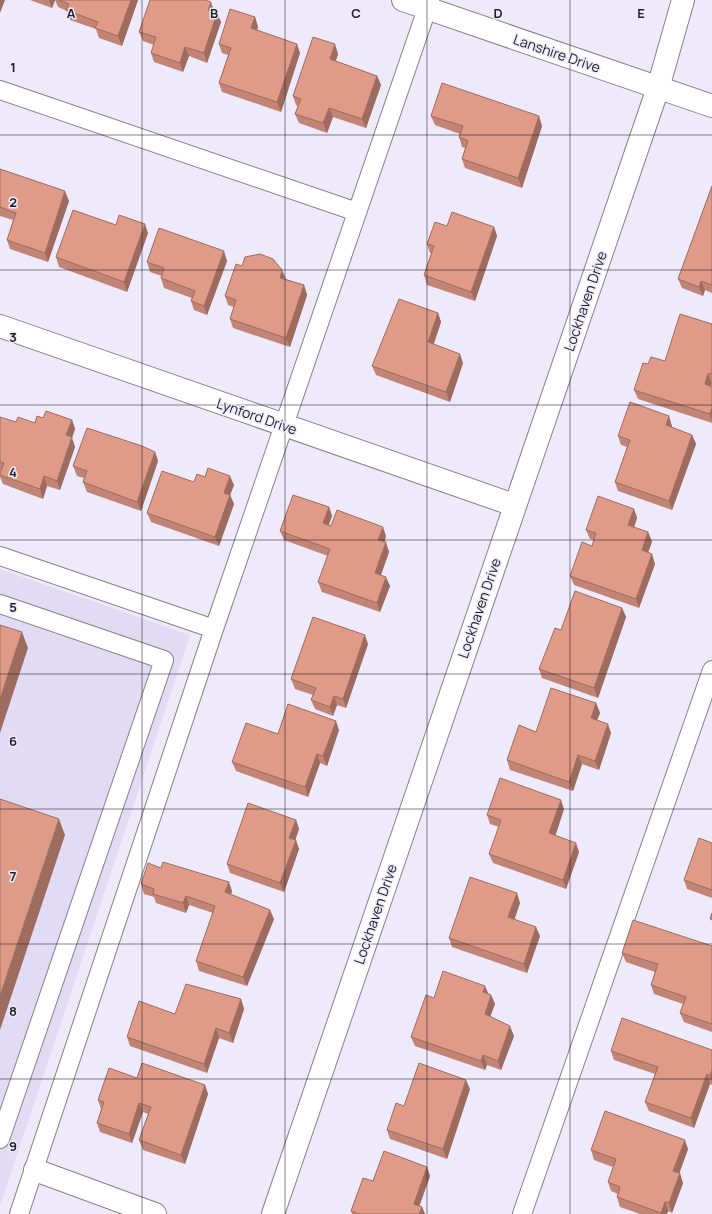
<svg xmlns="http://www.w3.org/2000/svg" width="712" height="1214" font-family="Manrope,sans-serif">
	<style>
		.built { fill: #e1dcf4 }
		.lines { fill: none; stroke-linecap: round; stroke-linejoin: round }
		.service-casing { stroke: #83808f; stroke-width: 20 }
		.minor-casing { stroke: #83808f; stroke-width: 24 }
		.service { stroke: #fff; stroke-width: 18 }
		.minor { stroke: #fff; stroke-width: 22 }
		.wall { fill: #c18475 }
		.shaded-wall { fill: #9d6c5f }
		.building { fill: #e09a88; stroke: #9d6c5f }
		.grid { fill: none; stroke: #201f25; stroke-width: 1; stroke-opacity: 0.55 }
		.labels { text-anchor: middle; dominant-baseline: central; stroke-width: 3; stroke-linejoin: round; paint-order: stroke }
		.street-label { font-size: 14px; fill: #201f25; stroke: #eeeafc }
		.grid-label { font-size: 13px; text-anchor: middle; font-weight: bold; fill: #201f25; stroke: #eeeafc; stroke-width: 3; stroke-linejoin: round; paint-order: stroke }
	</style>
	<rect width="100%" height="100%" fill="#eeeafc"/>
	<path class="built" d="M0 569 190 635 0 1206Z"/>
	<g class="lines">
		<g class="service-casing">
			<path id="service" d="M0 90 357 212
				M0 556 214 629
				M0 604 164 660 0 1139
				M19 1214 214 629 430 0
				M522 1214 712 670"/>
		</g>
		<g class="minor-casing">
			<path id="minor" d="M403 0 712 106
				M0 326 514 505
				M35 1170 155 1214
				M273 1214 658 88 683 0"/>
		</g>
		<use href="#service" class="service"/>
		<use href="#minor" class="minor"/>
	</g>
	<path class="wall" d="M30 0H138L122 46 99 38 96 29 70 20 67 11 58 7 55 0 52 8Z
		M214 11V12L217 13 221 22 207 63 189 56 183 72 154 62 151 53 154 45 143 41 139 32Z
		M255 17 258 27 257 30 300 53 281 112 222 92 219 83 228 55 222 53 219 44Z
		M338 54 336 61 377 76 381 85 366 128 333 117 327 133 299 123 295 114 298 106 296 105 293 96Z
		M431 116 542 126 522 188 465 168 462 159 465 148 462 147 459 137 460 134 435 125Z
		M0 169 69 201 48 262 10 249 7 240 13 220 0 216Z
		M712 186V293L705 290 703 296 682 288 678 279Z
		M116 225 148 233 127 292 59 267 56 257Z
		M447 226 494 227 497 236 475 301 427 285 424 275 432 253H430L427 244Z
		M227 261 207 315 194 310 191 301 192 298 164 288 161 278 162 276 150 272 147 262Z
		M286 279 304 285 307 295 290 347 233 328 230 319 234 307 228 305 225 296Z
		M438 313 441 322 434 344 463 363 450 402 376 375 372 366Z
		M712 324V383L711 386 712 387V423L638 399 634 390 648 364 665 361Z
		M0 418 16 422 35 423 43 418 72 420 75 429 72 438 75 447 60 490 47 486 43 499 3 484 0 477V473L1 470H0Z
		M672 426V428L692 435 696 444 672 510 618 491 615 482 627 447 621 445 618 436Z
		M155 452 158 461 141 511 87 492 83 482 84 478 77 476 73 466Z
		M205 477 234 485 230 495 234 504 219 546 151 522 147 513 194 482Z
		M329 507 332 516 329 525 386 536 384 542 389 552 381 575 390 586 380 612 322 592 318 582 328 556 284 540 280 531Z
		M634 509 637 518 634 528 648 532 652 542 648 553 655 564 639 608 574 585 570 576 592 546 594 540 590 539 586 530Z
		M622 608 626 617 598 698 542 678 539 669 561 630Z
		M368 644 346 708 337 705 333 716 315 709 311 700 313 695 295 689 291 679Z
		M596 703 600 713 597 720 611 733 599 770 582 764 573 791 510 770 507 760Z
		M339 730 327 766 320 763 308 797 236 771 232 762 278 734Z
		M564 809 555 836 579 852 566 889 493 863 489 854 499 827 490 824 487 815Z
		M296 820 299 829 295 840 299 849 284 892 230 873 227 864Z
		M712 843V898L687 889 684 880Z
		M141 884 232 891 231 894 274 919 247 986 199 971 196 961 213 913 189 905 186 913 156 903 154 897 144 894Z
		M520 903 514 919 540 936 527 973 452 947 449 938Z
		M712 946V1032L684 1022 680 1013 683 1004 654 994 651 985 655 972 626 962 622 953Z
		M489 994 491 995 495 1004 490 1016 514 1036 501 1070 487 1065 485 1070 415 1046 411 1037 434 998Z
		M241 999 244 1009 233 1043 219 1038 207 1073 130 1046 127 1037 175 1014Z
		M712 1050V1085L710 1084 694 1128 649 1111 645 1102 655 1074 614 1060 611 1051Z
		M137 1078 205 1085 208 1094 185 1164 143 1150 139 1140 148 1114 143 1112 132 1143 100 1132 97 1123 101 1109 98 1100Z
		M470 1089 447 1159 390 1139 387 1130 404 1106Z
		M688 1149 679 1173 683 1183 672 1213 668 1211 667 1214H640L620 1207 617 1197 618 1194 611 1191 608 1182 613 1167 594 1160 591 1150Z
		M427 1167 430 1176 419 1206 422 1207 425 1214H352L351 1211Z"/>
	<path class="shaded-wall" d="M0 0H5L0 13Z
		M49 0H55L52 8Z
		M131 0H138L122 46 118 36Z
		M211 2 214 11 211 20 208 10Z
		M217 13 221 22 207 63 204 53Z
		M255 17 258 27 254 38 251 28Z
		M297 44 300 53 281 112 277 102Z
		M335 44 338 54 333 68 330 59Z
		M185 47 189 56 183 72 180 63Z
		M377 76 381 85 366 128 362 119Z
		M329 108 333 117 327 133 323 123Z
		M539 116 542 126 522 188 518 178Z
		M65 191 69 201 48 262 45 253Z
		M145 224 148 233 127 292 124 282Z
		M494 227 497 236 475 301 471 292Z
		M224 251 227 261 207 315 204 306Z
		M282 270 286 279 280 278Z
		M701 281 705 290 703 296 699 287Z
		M304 285 307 295 290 347 286 338Z
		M438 313 441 322 431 351 428 342Z
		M460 354 463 363 450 402 446 392Z
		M708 374 712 384 708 394 705 384Z
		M712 407V421L710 414Z
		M669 416 672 426 669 435 666 425Z
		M72 420 75 429 72 438 75 447 60 490 57 481 66 435Z
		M692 435 696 444 672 510 669 501Z
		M155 452 158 461 141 511 137 502Z
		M44 476 47 486 43 499 40 489Z
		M230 476 234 485 230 495 234 504 219 546 215 537 224 493Z
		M329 507 332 516 326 532 323 523Z
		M634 509 637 518 631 535 628 525Z
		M383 527 386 536 382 549 378 540Z
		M648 532 652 542 645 560 642 550Z
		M386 542 389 552 378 583 375 573Z
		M652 554 655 564 639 608 636 599Z
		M386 577 390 586 380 612 377 603Z
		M622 608 626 617 598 698 594 688Z
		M22 632 28 648 0 733V699Z
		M365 635 368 644 346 708 343 699Z
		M334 696 337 705 333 716 330 707Z
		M596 703 600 713 594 728 591 718Z
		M336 721 339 730 327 766 323 756Z
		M608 724 611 733 599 770 595 761Z
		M317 754 320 763 308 797 305 787Z
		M578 755 582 764 573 791 569 782Z
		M561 800 564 809 553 843 549 833Z
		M59 819 65 835 0 1030V996Z
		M296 820 299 829 293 847 289 838Z
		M296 840 299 849 284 892 280 883Z
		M576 843 579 852 566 889 563 880Z
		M229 882 232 891 229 902 225 892Z
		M517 893 520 903 512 927 508 917Z
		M186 896 189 905 186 913 183 903Z
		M270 910 274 919 247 986 243 977Z
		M536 927 540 936 527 973 524 964Z
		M485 986 489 995 483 992Z
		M491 995 495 1004 488 1023 485 1014Z
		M241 999 244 1009 233 1043 229 1033Z
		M510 1026 514 1036 501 1070 498 1061Z
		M216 1028 219 1038 207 1073 204 1064Z
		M483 1055 487 1065 485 1070 481 1061Z
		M712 1069V1082L710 1076Z
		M707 1074 710 1084 694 1128 691 1118Z
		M466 1080 470 1089 447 1159 443 1149Z
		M205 1085 208 1094 185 1164 181 1155Z
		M139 1103 143 1112 132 1143 129 1134Z
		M685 1140 688 1149 677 1180 673 1171Z
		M427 1167 430 1176 417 1213 414 1204Z
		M680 1173 683 1183 672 1213 669 1203Z
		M665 1202 668 1211 667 1214H661Z
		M422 1207 425 1214H419Z"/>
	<path class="building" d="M59 0H131L118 36 95 28 98 22 66 10 69 4Z
		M150 0H206L211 2 208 10 217 13 204 53 185 47 180 63 151 53 156 37 139 32Z
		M230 9 255 17 251 28 297 44 277 102 219 83 231 48 219 44Z
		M313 37 335 44 330 59 377 76 362 119 329 108 323 123 295 114 301 99 293 96Z
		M442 83 539 116 518 178 462 159 468 141 459 137 463 126 431 116Z
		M0 169 65 191 45 253 7 240 16 213 0 207Z
		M712 186V285L701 281 699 287 678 279Z
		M73 210 116 225 119 215 145 224 124 282 56 257Z
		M452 212 494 227 471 292 424 275 434 246 427 244 435 222 447 226Z
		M159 228 224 251 204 306 191 301 195 291 161 278 164 268 147 262Z
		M260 254 273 259 282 270 280 278 304 285 286 338 230 319 236 300 225 296 236 264 242 266 245 257Z
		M399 299 438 313 428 342 460 354 446 392 372 366Z
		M680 314 712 324V373L708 374 705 384 712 387V407L710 414 634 390 643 363 648 364 651 357 665 361Z
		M630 402 669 416 666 425 692 435 669 501 615 482 630 440 618 436Z
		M46 411 72 420 66 435 72 437 57 481 44 476 40 489 0 475V473L4 463 0 462V417L16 422 18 417 35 423 37 416 43 418Z
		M87 428 142 446 155 452 137 502 83 482 87 471 73 466Z
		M208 468 230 476 224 493 230 495 215 537 147 513 162 471 194 482 197 474 205 477Z
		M293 495 329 507 323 523 331 526 337 510 383 527 378 540 386 542 375 573 386 577 377 603 318 582 330 549 280 531Z
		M598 496 634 509 628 525 648 532 642 550 652 554 636 599 570 576 582 542 592 546 596 533 586 530Z
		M575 591 622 608 594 688 539 669 555 628 561 630Z
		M313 617 365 635 343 699 334 696 330 707 311 700 316 688 291 679Z
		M0 625 22 632 0 699Z
		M551 688 596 703 591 718 608 724 595 761 578 755 569 782 507 760 519 725 536 732Z
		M288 704 336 721 323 756 317 754 305 787 232 762 246 723 278 734Z
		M500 778 561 800 549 833 576 843 563 880 489 854 501 820 487 815Z
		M0 799 59 819 0 996Z
		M248 803 296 820 289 838 296 840 280 883 227 864Z
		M699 838 712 843V890L684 880Z
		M163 862 229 882 225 892 270 910 243 977 196 961 215 906 186 896 183 903 153 894 154 889 141 884 148 863 161 868Z
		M470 877 517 893 508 917 536 927 524 964 449 938Z
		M712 913V920L710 919Z
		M633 920 712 946V1024L680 1013 686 997 651 985 658 964 622 953Z
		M443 971 485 986 483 992 491 995 485 1014 510 1026 498 1061 483 1055 481 1061 411 1037 426 995 434 998Z
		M186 984 241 999 229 1033 216 1028 204 1064 127 1037 139 1001 175 1014Z
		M622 1018 712 1050V1069L710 1076 707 1074 691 1118 645 1102 658 1067 611 1051Z
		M142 1063 205 1085 181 1155 139 1140 151 1107 139 1103 129 1134 97 1123 104 1102 98 1100 109 1068 137 1078Z
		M419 1063 466 1080 443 1149 387 1130 396 1103 404 1106Z
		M605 1111 685 1140 673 1171 680 1173 669 1203 665 1202 661 1213 617 1197 620 1187 608 1182 616 1159 591 1150Z
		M384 1151 427 1167 414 1204 422 1207 419 1214H359L351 1211 363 1178 373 1181Z"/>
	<path class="grid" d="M142 0V1214M285 0V1214M427 0V1214M570 0V1214M0 135H712M0 270H712M0 405H712M0 540H712M0 674H712M0 809H712M0 944H712M0 1079H712"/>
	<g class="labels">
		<g class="street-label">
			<text transform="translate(557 53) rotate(19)">Lanshire Drive</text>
			<text transform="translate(585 301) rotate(-71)">Lockhaven Drive</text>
			<text transform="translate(257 416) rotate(19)">Lynford Drive</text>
			<text transform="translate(479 608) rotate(-71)">Lockhaven Drive</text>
			<text transform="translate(375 914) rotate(-71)">Lockhaven Drive</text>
		</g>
	</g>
	<g class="grid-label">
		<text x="71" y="18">A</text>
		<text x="214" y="18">B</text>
		<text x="356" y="18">C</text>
		<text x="498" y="18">D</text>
		<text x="641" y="18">E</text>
		<text x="13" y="72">1</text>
		<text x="13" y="207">2</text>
		<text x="13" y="342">3</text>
		<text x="13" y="477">4</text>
		<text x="13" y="612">5</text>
		<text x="13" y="746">6</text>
		<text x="13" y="881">7</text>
		<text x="13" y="1016">8</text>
		<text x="13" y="1151">9</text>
	</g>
</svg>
